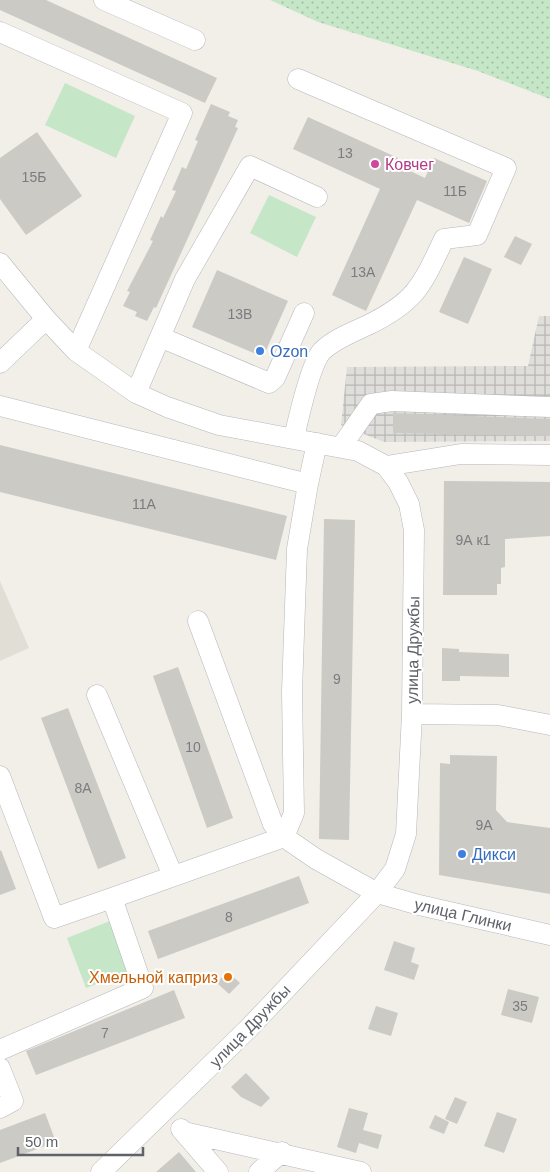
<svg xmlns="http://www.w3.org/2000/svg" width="550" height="1172" font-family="Helvetica,sans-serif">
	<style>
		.industrial { fill: url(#industrial-grid) }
		.education { fill: #e1ded6 }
		.grass { fill: url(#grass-dots) }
		.green { fill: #c5e7c7 }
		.building { fill: #cccac5 }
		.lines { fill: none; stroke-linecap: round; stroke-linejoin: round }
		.minor-casing { stroke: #b5b7bc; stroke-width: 21 }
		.minor { stroke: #fff; stroke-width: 20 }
		.hotel-dot { fill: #d1479c; stroke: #fff; stroke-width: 2 }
		.shop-dot { fill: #3f7fe0; stroke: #fff; stroke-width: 2 }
		.food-dot { fill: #e8710a; stroke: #fff; stroke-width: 2 }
		.labels { text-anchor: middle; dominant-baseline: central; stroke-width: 4; stroke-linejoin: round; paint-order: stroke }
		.number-label { font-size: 14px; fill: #7a7c7f }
		.hotel-label { font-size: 16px; fill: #b23c85; stroke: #fff; text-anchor: start }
		.shop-label { font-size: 16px; fill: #366cbe; stroke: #fff; text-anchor: start }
		.street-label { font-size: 16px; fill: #5f6268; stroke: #fff }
		.food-label { font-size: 16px; fill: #c56008; stroke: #fff; text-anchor: end }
	</style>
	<defs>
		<pattern id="industrial-grid" width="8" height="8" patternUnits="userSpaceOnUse" patternTransform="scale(1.25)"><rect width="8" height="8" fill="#e0deda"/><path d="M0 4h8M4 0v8" fill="none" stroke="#b9b7b5"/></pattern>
		<pattern id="grass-dots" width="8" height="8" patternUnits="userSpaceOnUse" patternTransform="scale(1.25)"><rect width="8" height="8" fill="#c5e7c7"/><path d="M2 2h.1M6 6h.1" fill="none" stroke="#a3bfa5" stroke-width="1.8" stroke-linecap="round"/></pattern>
	</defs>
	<rect width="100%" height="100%" fill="#f1efe8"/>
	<path class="industrial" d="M539 316H550V441L384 442 341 425 347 367 528 366Z"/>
	<path class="education" d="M0 581 29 648 0 661Z"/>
	<path class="grass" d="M270 0H550V99L478 71 318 22Z"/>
	<path class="green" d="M65 83 135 116 116 158 45 125Z
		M269 195 316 217 297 257 250 233Z
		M110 921 130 971 86 988 67 938Z"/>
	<path class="building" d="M0 0H46L217 78 205 103 0 10Z
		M211 104 230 112 228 116 238 120 235 127 238 128 156 308 154 307 147 321 135 316 137 312 123 306 130 292 127 291 153 241 150 240 161 216 163 218 176 191 172 190 182 167 186 169 198 141 195 140Z
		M308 117 398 158 395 164 425 178 434 158 487 181 469 223 417 200 366 311 332 295 380 189 293 149Z
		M37 132 82 196 26 235 0 199V158Z
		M515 236 532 244 521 265 504 257Z
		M464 257 492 269 468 324 439 312Z
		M217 270 288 301 263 357 192 327Z
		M393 413 550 419V436L393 433Z
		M0 445 287 516 276 560 0 492Z
		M444 481 550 482V536L505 539V567L501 568V584H497V595H443Z
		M324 519 355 520 349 840 319 839Z
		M442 648 459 649V652L509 654V677L460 676V681H442Z
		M178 667 233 818 207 828 153 676Z
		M68 708 126 858 98 869 41 718Z
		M450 755 497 756 496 810 507 822 550 828V894L439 875 440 763 450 764Z
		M1 850 16 889 0 895V851Z
		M299 876 309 903 158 959 148 931Z
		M394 941 415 948 411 962 419 965 414 980 384 970Z
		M227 971 240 983 229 994 217 983Z
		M508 989 539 997 532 1023 501 1015Z
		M174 990 185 1018 36 1075 26 1051Z
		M376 1006 398 1013 391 1036 368 1029Z
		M246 1073 270 1098 261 1107 241 1097 231 1087Z
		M455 1097 467 1102 457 1124 445 1119Z
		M349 1108 368 1113 363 1130 382 1135 378 1149 359 1143 356 1153 337 1147Z
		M497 1112 517 1119 504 1153 484 1146Z
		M45 1113 56 1142 0 1163V1130Z
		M435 1115 449 1122 444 1134 429 1128Z
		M179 1152 196 1172H156Z"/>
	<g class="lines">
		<g class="minor-casing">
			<path id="minor" d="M104 0 195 40
				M0 32 182 113 76 351
				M0 263 46 319 76 351 136 393 167 407 219 425 358 451 386 466 398 482 409 504 414 530 412 714 406 834 395 869 377 893 248 1029 101 1172
				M160 337 269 383 275 378 304 313
				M0 363 46 319
				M136 393 185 279 250 166 317 197
				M0 406 308 484 317 443
				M294 438C298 420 311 363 322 351 334 339 353 332 368 325 417 301 422 285 444 239L477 235 506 168 298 79
				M341 447 371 404 392 401 550 407
				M386 466 461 454 550 455
				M198 621 273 824 284 837 316 859 377 893 419 905 550 935
				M97 695 173 876
				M412 714 498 715 550 725
				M0 776 54 918 112 898
				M0 1050 143 988 112 898 284 837 294 813 292 691 297 549 308 484
				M0 1068 13 1101 0 1108
				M181 1129 218 1172
				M184 1132 361 1172
				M259 1172 282 1152"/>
		</g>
		<use href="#minor" class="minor"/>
	</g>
	<circle class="hotel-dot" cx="375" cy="164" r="5"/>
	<g class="shop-dot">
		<circle cx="260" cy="351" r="5"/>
		<circle cx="462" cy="854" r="5"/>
	</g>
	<circle class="food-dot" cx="228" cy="977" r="5"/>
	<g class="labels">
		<g class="number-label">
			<text x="345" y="153">13</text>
			<text x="34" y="177">15Б</text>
			<text x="455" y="191">11Б</text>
			<text x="363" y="272">13А</text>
			<text x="240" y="314">13В</text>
			<text x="144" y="504">11А</text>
			<text x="473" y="540">9А к1</text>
			<text x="337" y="679">9</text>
			<text x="193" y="747">10</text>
			<text x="83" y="788">8А</text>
			<text x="484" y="825">9А</text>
			<text x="229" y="917">8</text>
			<text x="520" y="1006">35</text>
			<text x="105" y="1033">7</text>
		</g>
		<g class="hotel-label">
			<text x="385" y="164">Ковчег</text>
		</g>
		<g class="shop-label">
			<text x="270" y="351">Ozon</text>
			<text x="472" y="854">Дикси</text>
		</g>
		<g class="street-label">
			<text transform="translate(413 650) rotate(-89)">улица Дружбы</text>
			<text transform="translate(463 915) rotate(13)">улица Глинки</text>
			<text transform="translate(250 1026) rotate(-46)">улица Дружбы</text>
		</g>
		<g class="food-label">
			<text x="218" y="977">Хмельной каприз</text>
		</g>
	</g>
	<path d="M18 1147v8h125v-8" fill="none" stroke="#5f6268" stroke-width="2.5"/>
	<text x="25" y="1147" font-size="15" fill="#5f6268" stroke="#ffffff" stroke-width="4" paint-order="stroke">50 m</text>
</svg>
